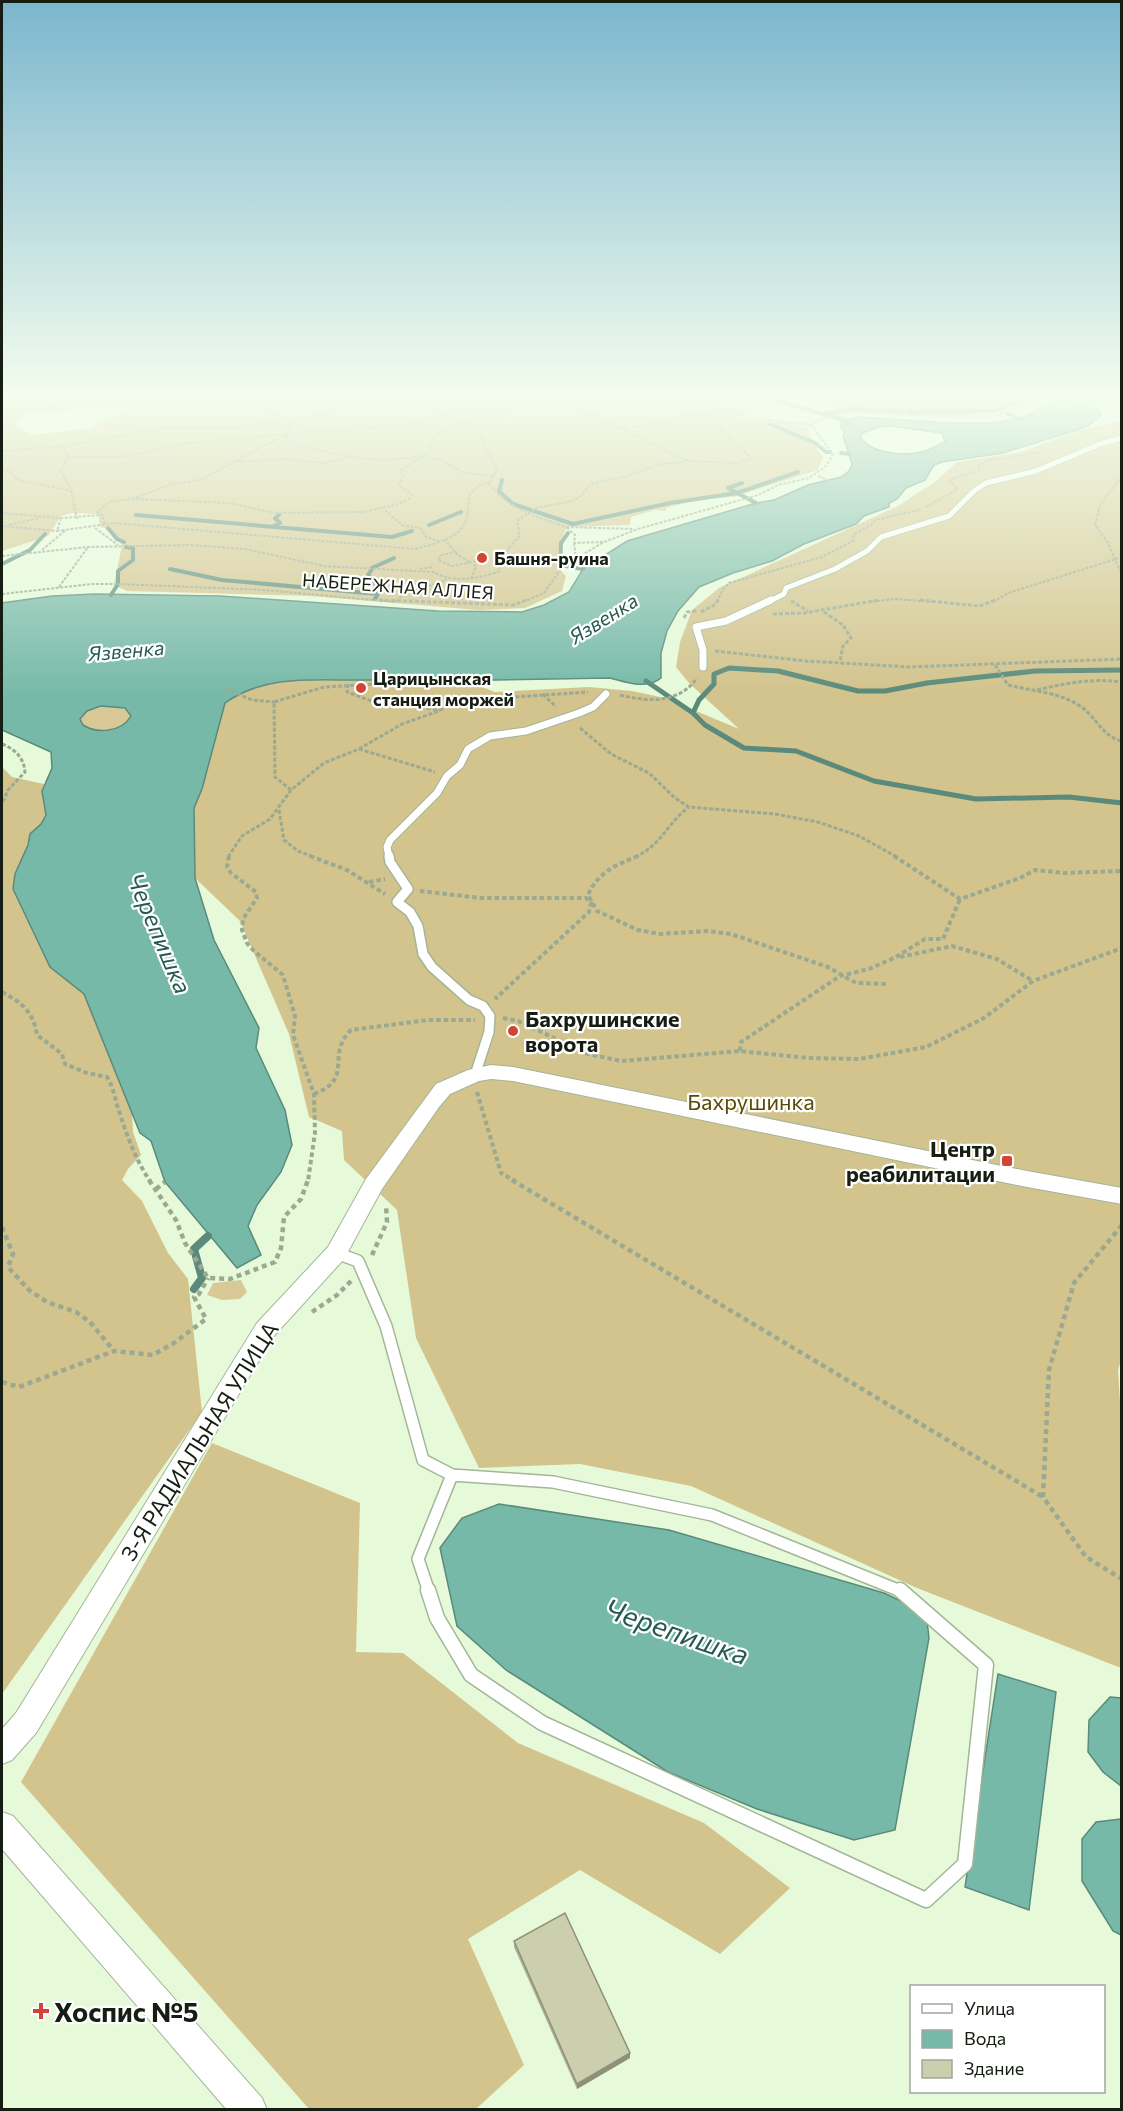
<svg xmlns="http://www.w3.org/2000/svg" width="1123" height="2111" font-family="Commissioner,sans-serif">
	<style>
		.green { fill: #d8c996 }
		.forest { fill: #d3c38d; fill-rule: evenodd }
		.water { fill: #77b9a8; stroke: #5a8a7b; stroke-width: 1.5; fill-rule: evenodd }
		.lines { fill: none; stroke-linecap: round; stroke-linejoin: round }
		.stream-far2 { stroke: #5a8a7b; stroke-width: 4 }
		.stream-far1 { stroke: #5a8a7b; stroke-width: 5 }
		.stream { stroke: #5a8a7b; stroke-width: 8 }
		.service-far4-casing { stroke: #a3b698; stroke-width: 7 }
		.service-far3-casing { stroke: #a3b698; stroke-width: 9 }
		.service-far2-casing { stroke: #a3b698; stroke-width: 12 }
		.service-far1-casing { stroke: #a3b698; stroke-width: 14 }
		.service-casing { stroke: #a3b698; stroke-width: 17 }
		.minor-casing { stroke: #a3b698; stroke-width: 2 }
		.path-far3 { stroke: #9aa991; stroke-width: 2; stroke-dasharray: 3 1.5; stroke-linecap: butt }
		.path-far2 { stroke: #9aa991; stroke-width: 3; stroke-dasharray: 4 2; stroke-linecap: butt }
		.path-far1 { stroke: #9aa991; stroke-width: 4; stroke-dasharray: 4.5 3; stroke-linecap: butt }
		.path { stroke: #9aa991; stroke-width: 4.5; stroke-dasharray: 5 4; stroke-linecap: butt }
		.service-far4 { stroke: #fff; stroke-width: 5 }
		.service-far3 { stroke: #fff; stroke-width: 7 }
		.service-far2 { stroke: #fff; stroke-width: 9 }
		.service-far1 { stroke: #fff; stroke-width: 11 }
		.service { stroke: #fff; stroke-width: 14 }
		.minor { fill: #fff; fill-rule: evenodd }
		.wall { fill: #afb295 }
		.shaded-wall { fill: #8e9179 }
		.building { fill: #cbcfad; stroke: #8e9179; stroke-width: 1.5 }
		.poi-dot { fill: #d24534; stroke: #fff; stroke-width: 2 }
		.labels { text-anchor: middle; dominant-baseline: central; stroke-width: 4.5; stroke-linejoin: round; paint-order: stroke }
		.far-poi-label { font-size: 18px; font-weight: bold; fill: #161d12; stroke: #fff; text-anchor: start }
		.far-street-label { font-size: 18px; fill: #161d12; stroke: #fff }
		.far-water-label { font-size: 20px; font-style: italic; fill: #255b4e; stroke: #fff }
		.poi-label { font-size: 22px; font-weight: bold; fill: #161d12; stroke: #fff; text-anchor: start }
		.park-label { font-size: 22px; fill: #5a4904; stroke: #fff }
		.street-label { font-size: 22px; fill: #161d12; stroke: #fff }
		.water-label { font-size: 24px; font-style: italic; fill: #255b4e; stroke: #fff }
		.near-poi-label { font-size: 27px; font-weight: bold; fill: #161d12; stroke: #fff; text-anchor: start }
		.near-water-label { font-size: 28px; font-style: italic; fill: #255b4e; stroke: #fff }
	</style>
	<rect width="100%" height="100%" fill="#e6fada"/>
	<path class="green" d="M110 705 119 706 129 711 131 716C122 732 97 734 83 725L80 719 87 711Z
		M241 1280 247 1292 240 1299 222 1300 207 1295 213 1283Z"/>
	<path class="forest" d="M2 399C21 399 36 401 57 399H738L724 403 722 406 748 407 753 412 739 416C761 425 788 418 808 429L812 442 823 457 818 470 733 497 701 499 666 508V511L655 510 631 517 630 525 567 527 559 543 558 568 566 576 562 591 525 608 479 610 310 596 127 591 114 585 122 545 105 528 100 527 98 514 72 513 61 516 48 536 2 551ZM135 406 90 428 31 435 16 424 24 414Z
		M829 399H1030C971 428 897 410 834 409L822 404Z
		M1121 421 1122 1356 1118 1370 1122 1434 1121 1668 917 1588 691 1486 580 1464 479 1468 416 1338 397 1210 344 1160 342 1131 309 1117 289 1034 240 921 195 878 194 808 202 789 225 703 253 688 284 680H464L495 692 589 687 632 691 665 698 739 729 689 683 676 667 680 642 692 610 719 588 898 506 936 481 957 462 1021 452 1081 430Z
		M2 767 12 777 44 784 42 791 46 814 41 824 30 834 28 845 15 874 50 967 84 994 123 1088 132 1113 133 1132 141 1155 128 1169 122 1180 142 1201 168 1253 188 1279 202 1412 2 1694Z
		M212 1443 360 1503 356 1652 403 1653 518 1743 704 1823 790 1888 720 1954 580 1870 468 1939 524 2065 476 2109H309L21 1782Z"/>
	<path class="water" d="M1080 399 1096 401 1094 405 1099 411 1101 416 1086 427 1003 453 942 462 934 465 925 480 906 488 897 499 889 503V507L864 516 856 524 804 544 772 561 733 573 699 587 678 611 667 631 661 653V678C647 690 626 682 610 678L436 681C408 679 380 680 352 680 307 680 263 676 225 703L202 789 194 808 195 878 214 940 259 1028 256 1048 285 1110 292 1145 281 1172 257 1205 248 1226 261 1255 237 1268 165 1182 151 1141 140 1133 84 994 50 967 13 889 15 874 28 845 30 834 41 824 46 815 42 791 52 768 51 752 2 730V603L52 596 95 594 220 596 438 611 522 612 544 605 569 592 583 569 627 541 756 503 774 500 808 485 841 477 849 471 852 464 843 436 845 433 840 425 844 420 860 417 950 423H993L1024 417 1055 401ZM890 426 942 433 945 442C939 444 934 448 928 450 909 457 873 455 861 438L862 433 879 427ZM101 706 125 708 131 716C122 732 97 734 83 725L80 719 87 711Z
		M499 1504 669 1530 884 1593 907 1604 927 1621 929 1638 895 1830 854 1840 757 1809 668 1772 506 1670 457 1626 440 1548 462 1518Z
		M998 1674 1056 1692 1029 1910 965 1887Z
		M1110 1697 1121 1698V1786L1103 1772 1088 1752 1089 1720Z
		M1121 1819H1122L1121 1935 1113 1931 1082 1881V1839L1096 1822Z"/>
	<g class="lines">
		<path class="stream-far2" d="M770 399 844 420 849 424
			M908 412 993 411 1026 399
			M824 414 853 409 902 412
			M1008 414 1019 419
			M770 424 815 443 826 452H830
			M841 453 849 454
			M502 480 499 491 513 504 573 524 670 503 737 493 798 472
			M742 483 728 488 756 503
			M136 515 392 537 412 531
			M429 525 461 512
			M274 526 280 523 275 518 279 515
			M108 528 117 539 124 542
			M568 533 561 543 560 565 583 569
			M20 555 30 550 45 534
			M2 564 20 555
			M372 568 394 558
			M170 569 222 580 378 594
			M372 569 368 575 375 583 378 594 375 599
			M118 584V571L133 560V548L126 547
			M111 595 118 584"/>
		<path class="stream-far1" d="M646 681 693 713 705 725 744 748 796 751 874 781 976 799 1069 797 1122 803
			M693 713 699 700 714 684V674L729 668 778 671 858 691H885L927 683 1035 671 1122 670"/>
		<path class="stream" d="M194 1289 202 1278 194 1249 208 1236"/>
		<g class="service-far4-casing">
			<path id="service-far4" d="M1109 404 1122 408
				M768 602 784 594 786 588 835 569 867 551 881 537 949 516 975 490 986 483 1036 471 1100 444 1122 438"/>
		</g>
		<g class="service-far3-casing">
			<path id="service-far3" d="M703 667V650L696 627 726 621 771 600
				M389 857 387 847 390 840 437 793 447 776 460 765 468 749 490 736 526 731 579 713 593 707 606 694"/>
		</g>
		<g class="service-far2-casing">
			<path id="service-far2" d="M389 856 390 862 408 889 397 902 410 912 418 926 423 954 432 967 469 1000 483 1006 490 1016 489 1032 475 1075"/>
		</g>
		<g class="service-far1-casing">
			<path id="service-far1" d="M336 1253 358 1261 386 1326 423 1460 452 1475
				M452 1475 553 1482 712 1515 903 1592
				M429 1592 418 1559 452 1475"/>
		</g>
		<g class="service-casing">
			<path id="service" d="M428 1590 437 1618 471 1675 542 1723 926 1900 965 1864 986 1665 900 1590"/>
		</g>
		<g class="minor-casing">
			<path id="minor" d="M491 1065 513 1067 1027 1171 1122 1188V1204L1027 1187 513 1081 491 1079 479 1081 450 1094 439 1107 382 1189 344 1259 273 1337 36 1733 12 1760 2 1764V1729L16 1713 257 1323 328 1247 366 1179 436 1084 468 1070Z
				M2 1812 13 1816 262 2098 267 2110H227L2 1849Z"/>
		</g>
		<path class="path-far3" d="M434 399 441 406 455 412
			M463 399 497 471 489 483
			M564 399 571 405 688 461
			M676 399 760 419 811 425
			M903 399 907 408 903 414
			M2 411 146 399
			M623 428 647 426 688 415 717 414
			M287 434V439L300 446 350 457 380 460 418 457 440 459 463 473 495 476
			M63 446 68 457 61 471 71 490 77 519
			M2 451 63 446 165 428H235L319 416 350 399
			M68 457H122L188 443 359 428 399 427 468 409 507 410 524 402 571 405
			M235 462 283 459 325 463 349 457
			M2 470 8 471 19 480 71 491
			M818 476 830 481
			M1122 476 1100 505 1095 525 1108 543 1122 575
			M489 483C507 510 537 516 566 527
			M132 499 229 503 275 513 363 512 396 505 409 499 412 494 399 486 403 476 400 471 428 452 436 435 461 424 506 410
			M926 507 955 491 957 489 950 481 951 479 979 471 980 465 986 461 1043 452
			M385 510 402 525 420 528 426 537 439 541
			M2 513 61 518 101 515
			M61 518 57 531 114 523 415 549C433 544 462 539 467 517 469 509 468 501 470 493L480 485 489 483
			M105 524 102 515 97 512 109 502 132 499 173 484 200 480 287 434 292 426 290 422 268 410 269 399
			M9 525 40 518
			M2 526 57 531
			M95 528 118 545
			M444 539 458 555 470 562
			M603 542 574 543 575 535 566 527 634 529
			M574 543 576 558
			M42 550 66 530
			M457 552 442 555 438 560 452 566 477 561
			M2 556 88 547 189 545 245 549 324 566 433 572C455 583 475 579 498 572 501 565 504 554 509 548 520 534 521 541 517 521L536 508 572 501 581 496 591 484 627 476 657 465 688 461 737 463 751 458C736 440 702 424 725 399
			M420 569 433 567
			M471 579 476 566 472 564
			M59 587 88 547
			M2 594 92 584H118L265 590 396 602
			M396 601C409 587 432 588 447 579
			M523 602 544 593 563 566 604 542 638 529 758 495 778 485 809 478 826 466 833 454 811 425 832 415 853 412 957 417 993 416 1042 399
			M717 602 723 589 729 583 822 557 853 541 854 534 871 525 875 520 919 510
			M868 602 896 599 933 602
			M993 602 1008 593 1122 557"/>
		<path class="path-far2" d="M379 600 514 605 526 600
			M920 600 979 606 996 600
			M791 601 808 611
			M701 612 716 604 718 600
			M824 612 843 625 851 638 843 646 840 661
			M773 614 805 613 879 600
			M684 618 687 612 697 611
			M715 651 806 661 910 667 1122 659
			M995 665 1008 685C1032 691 1059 692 1080 706 1097 717 1101 736 1122 741
			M348 684 347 692 374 702 440 710
			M226 689 252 700 274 702
			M1037 690C1067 683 1092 678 1122 682
			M543 694 556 707
			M620 695C647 702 679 704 697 678
			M580 728 611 754 649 773 675 798 689 807 775 814 818 822 859 836 897 857
			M2 744C15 749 24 758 25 772L8 790 2 804
			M359 749 435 772
			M291 790 275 777 274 702 324 687 378 684 379 679
			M279 810 284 840 298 851 314 857
			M228 857 242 836 270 819 291 790 324 763 359 749 402 724 436 712 458 701 588 692
			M635 857C662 845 667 823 689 807"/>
		<path class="path-far1" d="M229 856 227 867 231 873 256 892 257 898 243 919 242 930 247 943 254 951 283 975 295 1016 293 1035 314 1094 315 1133 308 1181
			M310 856 347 870 385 894
			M638 856C616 865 598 872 588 895L597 911 638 930 660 934 707 931 731 934 828 967 856 983 888 984
			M894 856 960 899 1020 878 1035 870 1064 873 1122 871
			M369 882 385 879
			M420 891 481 898H586L591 903 589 912 495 999
			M900 957 952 946 997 959 1033 981
			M2 992C22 1003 33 1011 37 1035L62 1054 65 1064 87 1073 107 1077C114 1088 114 1096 118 1108 126 1133 135 1159 150 1181
			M503 1018 518 1021 588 1054 621 1061 740 1051 808 1058 859 1059 926 1047 984 1018 1033 981 1122 948
			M740 1051 741 1042 840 976 869 969 896 957 925 939H943L960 899
			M477 1092 501 1173 515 1181
			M314 1094C355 1079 325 1055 351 1030L428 1020H475"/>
		<path class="path" d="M149 1180 176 1220 185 1243 208 1278 230 1279 275 1262 281 1248 284 1217 301 1199 308 1180
			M512 1180 1043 1497
			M156 1189 165 1182
			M1122 1225 1074 1283 1049 1370 1043 1497 1086 1557 1122 1579
			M2 1227 13 1254 8 1267 29 1290 47 1302 76 1312 90 1322 114 1351
			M372 1255 387 1222 386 1205
			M312 1312 337 1295 351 1281
			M2 1382 19 1387 114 1351 153 1355 174 1343 206 1319 194 1297 199 1294 208 1278"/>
		<use href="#service-far4" class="service-far4"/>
		<use href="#service-far3" class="service-far3"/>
		<use href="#service-far2" class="service-far2"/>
		<use href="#service-far1" class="service-far1"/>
		<use href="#service" class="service"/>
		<use href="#minor" class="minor"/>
	</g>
	<path class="wall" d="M514 1941 630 2058 577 2089 514 1947Z"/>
	<path class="shaded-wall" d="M630 2053V2058L577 2089V2084Z"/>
	<path class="building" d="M565 1913 630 2053 577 2084 514 1941Z"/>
	<linearGradient id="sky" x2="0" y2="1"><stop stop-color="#7bb6ce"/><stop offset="0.57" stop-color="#f4fdee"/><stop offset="1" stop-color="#f4fdee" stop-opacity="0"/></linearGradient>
	<rect width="1123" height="695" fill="url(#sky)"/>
	<g class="poi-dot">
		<circle cx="482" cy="558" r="6"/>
		<circle cx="361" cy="688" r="6"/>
		<circle cx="513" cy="1031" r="6"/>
		<rect x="1001" y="1155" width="12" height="12" rx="3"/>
		<path d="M38 2002h6v6h6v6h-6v6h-6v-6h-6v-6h6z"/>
	</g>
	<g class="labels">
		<g class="far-poi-label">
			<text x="494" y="558">Башня-руина</text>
			<text x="373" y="678">Царицынская<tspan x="373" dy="21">станция моржей</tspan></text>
		</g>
		<g class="far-street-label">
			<text transform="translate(398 586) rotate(4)">НАБЕРЕЖНАЯ АЛЛЕЯ</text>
		</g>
		<g class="far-water-label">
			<text transform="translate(603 618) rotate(-32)">Язвенка</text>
			<text transform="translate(126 650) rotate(-5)">Язвенка</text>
		</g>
		<g class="poi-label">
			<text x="525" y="1018">Бахрушинские<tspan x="525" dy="25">ворота</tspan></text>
			<text x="995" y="1148" text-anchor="end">Центр<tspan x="995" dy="25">реабилитации</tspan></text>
		</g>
		<g class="park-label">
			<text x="751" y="1101">Бахрушинка</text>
		</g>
		<g class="street-label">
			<text transform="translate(199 1441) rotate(-58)">3-Я РАДИАЛЬНАЯ УЛИЦА</text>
		</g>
		<g class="water-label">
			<text transform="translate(160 933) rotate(67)">Черепишка</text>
		</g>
		<g class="near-poi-label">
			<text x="54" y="2011">Хоспис №5</text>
		</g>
		<g class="near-water-label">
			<text transform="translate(677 1631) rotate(19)">Черепишка</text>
		</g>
	</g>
	<rect width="1123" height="2111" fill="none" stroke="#161d12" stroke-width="6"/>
	<rect x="910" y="1985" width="195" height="108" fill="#ffffff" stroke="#a2a5a0" stroke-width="1.5"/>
	<rect x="922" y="2004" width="30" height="9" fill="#ffffff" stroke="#a2a5a0" stroke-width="1.5"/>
	<text x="964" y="2015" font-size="18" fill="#161d12">Улица</text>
	<rect x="922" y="2030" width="30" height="18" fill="#77b9a8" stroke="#a2a5a0" stroke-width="1.5"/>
	<text x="964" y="2045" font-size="18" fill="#161d12">Вода</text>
	<rect x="922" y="2060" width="30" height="18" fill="#cbcfad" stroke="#a2a5a0" stroke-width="1.5"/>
	<text x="964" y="2075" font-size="18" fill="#161d12">Здание</text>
</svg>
